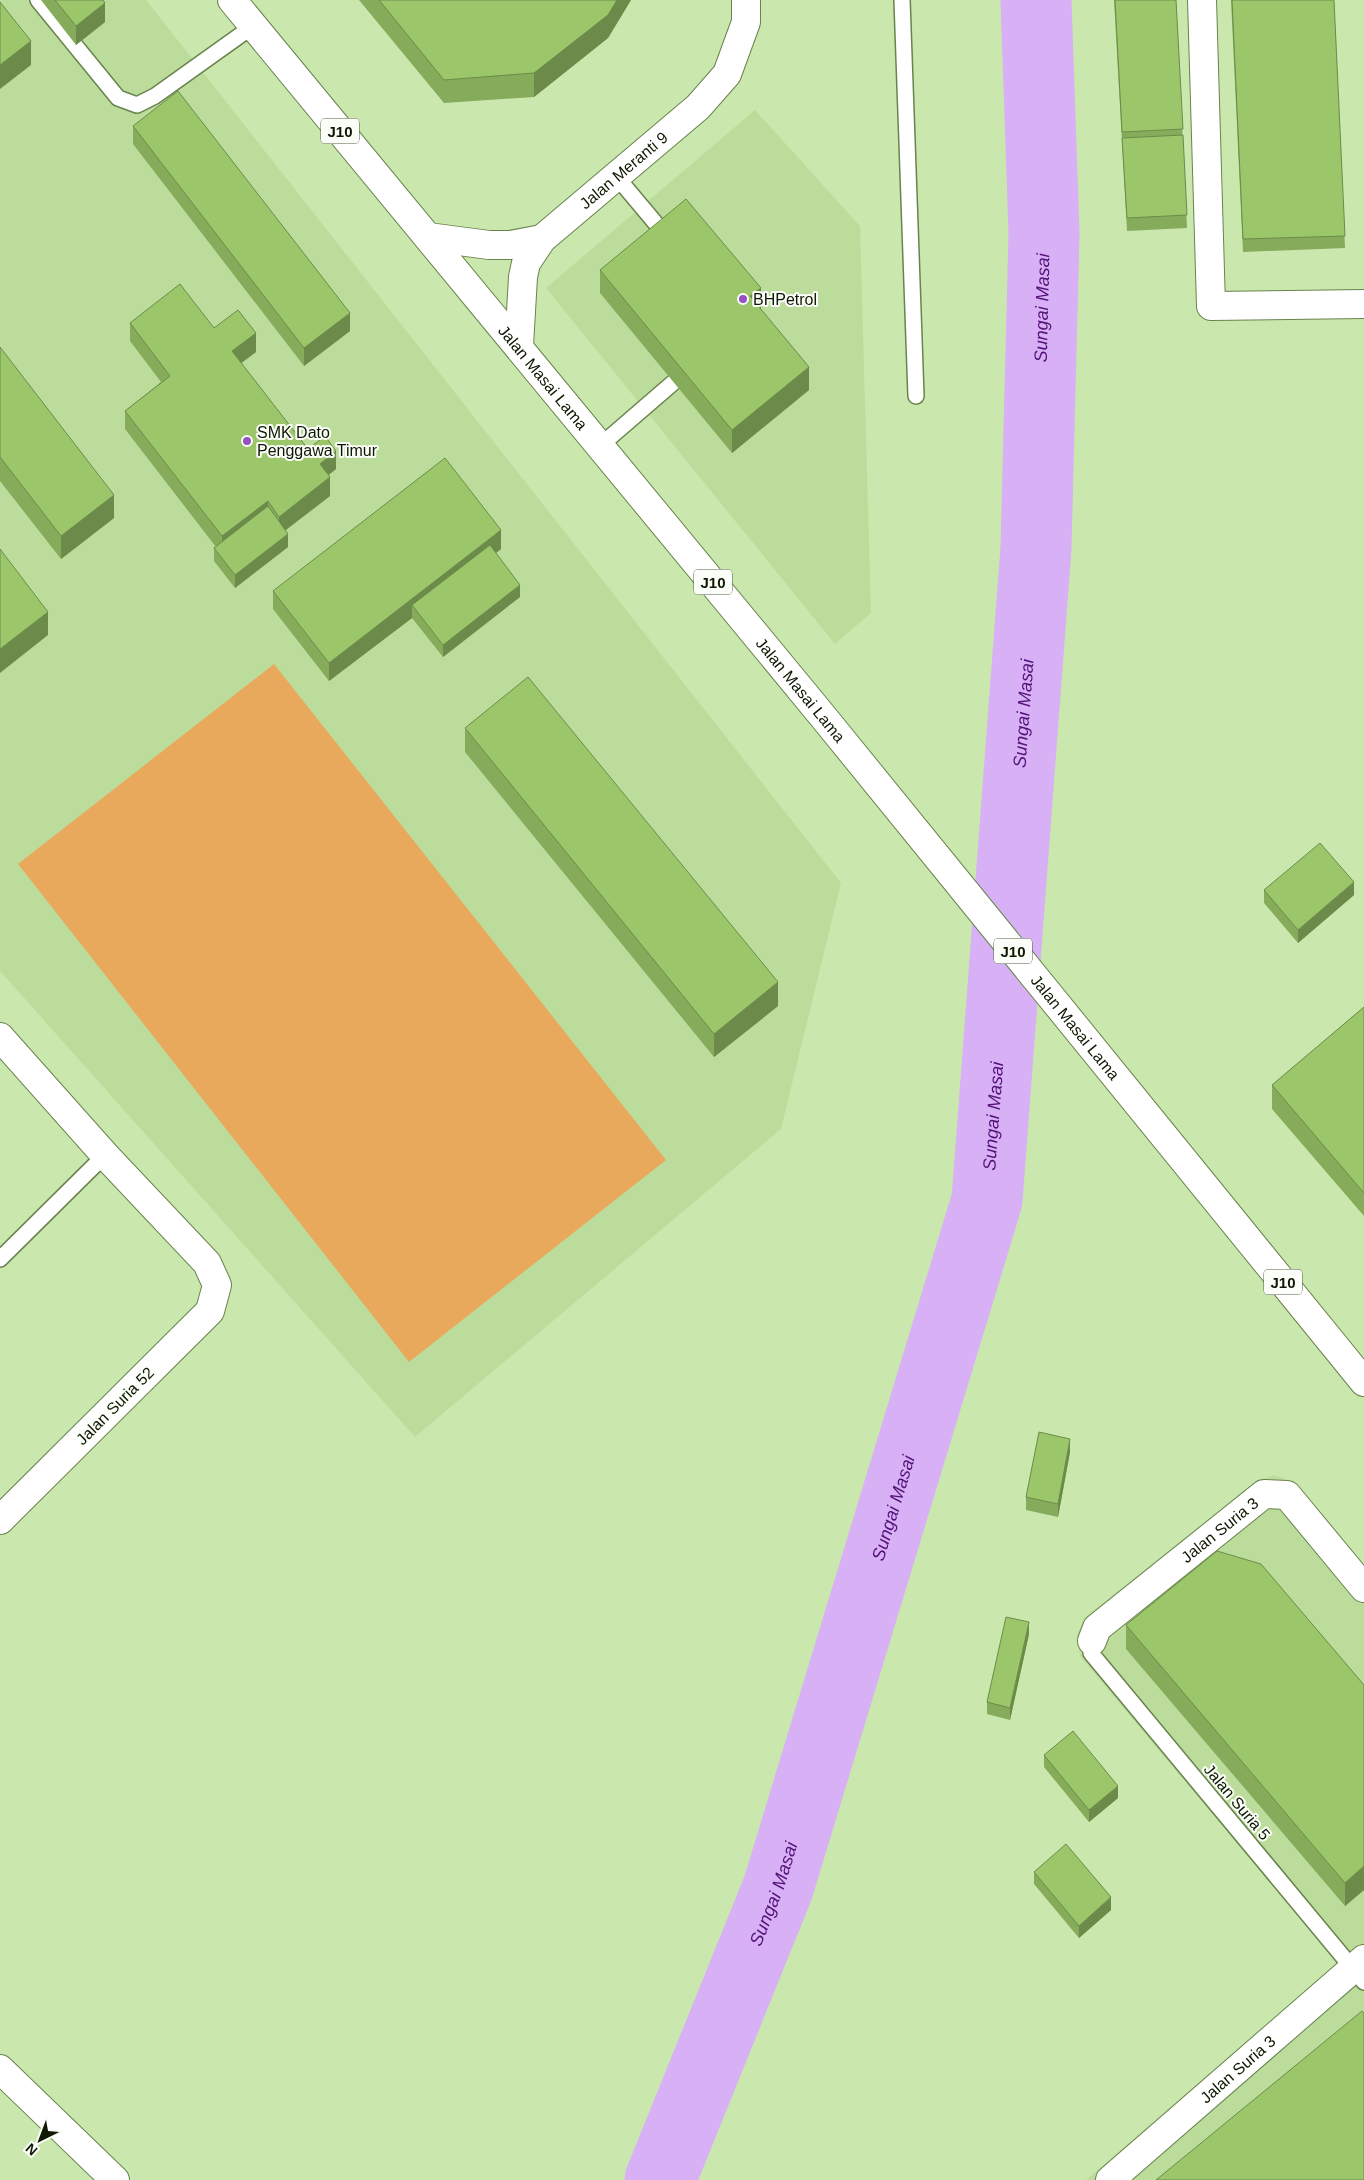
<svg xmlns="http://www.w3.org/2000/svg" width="1364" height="2180" font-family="Arial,sans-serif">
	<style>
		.built { fill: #bcdc9c }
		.green { fill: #e8a95d }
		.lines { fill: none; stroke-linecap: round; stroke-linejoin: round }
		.river { stroke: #d7b0f5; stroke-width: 71 }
		.lane-casing { stroke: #69834d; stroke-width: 18 }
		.street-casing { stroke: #69834d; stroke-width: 30 }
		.primary-casing { stroke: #69834d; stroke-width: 30 }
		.lane { stroke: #fff; stroke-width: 15 }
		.street { stroke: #fff; stroke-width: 28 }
		.primary { stroke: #fff; stroke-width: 28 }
		.wall { fill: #85ab5b }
		.shaded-wall { fill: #6c8b4a }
		.building { fill: #9bc76a; stroke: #6c8b4a }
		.poi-dot { fill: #9650c4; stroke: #fbfef8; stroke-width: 2 }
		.labels { text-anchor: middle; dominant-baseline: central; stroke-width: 4; stroke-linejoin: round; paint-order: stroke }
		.shield { fill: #fbfef8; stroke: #555d4c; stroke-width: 1 }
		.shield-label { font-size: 15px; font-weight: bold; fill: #0e1803 }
		.street-label { font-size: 16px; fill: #0e1803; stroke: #fbfef8 }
		.poi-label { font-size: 16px; fill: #0e1803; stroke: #fbfef8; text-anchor: start }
		.water-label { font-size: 18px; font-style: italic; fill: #541178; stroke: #fbfef8 }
	</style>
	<rect width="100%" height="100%" fill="#cae8ad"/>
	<path class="built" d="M0 0H146L841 883 781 1129 415 1437 0 971Z
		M755 110 860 226 871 613 835 644 546 288Z
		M1274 1475 1294 1483 1364 1568V2180H1086L1337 1963 1080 1656 1077 1635 1084 1618 1256 1481Z"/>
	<path class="green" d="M274 664 666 1160 409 1362 18 864Z"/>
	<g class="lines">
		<path class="river" id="s1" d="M660 2180 778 1888 987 1200 1036 548 1044 233 1036 0"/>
		<g class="lane-casing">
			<path id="lane" d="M38 0 118 98 137 105 155 96 253 26
				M902 0 916 396
				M616 176 668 238
				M601 445 689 369
				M0 1259 105 1155
				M1092 1641 1091 1653 1364 1982"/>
		</g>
		<g class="street-casing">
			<g id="street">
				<path d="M1202 0 1211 306 1364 304"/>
				<path d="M428 237 489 245H510L542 239"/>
				<path id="s2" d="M519 346 523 277 526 263 542 239 698 107 727 74 746 22V0"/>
				<path d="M0 1037 105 1155 207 1263 217 1285 210 1311 0 1520"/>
				<path id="s3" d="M1092 1641 1097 1628 1264 1494 1287 1495 1364 1588"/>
				<path d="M0 2069 115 2180"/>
				<path id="s4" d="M1110 2180 1364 1959"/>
			</g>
		</g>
		<g class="primary-casing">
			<g id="primary">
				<path id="s5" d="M232 0 825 719 1364 1382"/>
			</g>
		</g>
		<use href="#lane" class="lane"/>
		<use href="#street" class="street"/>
		<use href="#primary" class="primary"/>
	</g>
	<path class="wall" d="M41 0H103L105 22 76 45Z
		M359 0H631L608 38 534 97 444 103Z
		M1114 0H1176L1187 228 1127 231Z
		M1231 0H1334L1345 248 1243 252Z
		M133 126 350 331 304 366 133 144Z
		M600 270 761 309 809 390 732 453 600 293Z
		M130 323 214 328 256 352 241 363 308 449 336 469 328 475 330 496 286 530 288 547 235 588 214 561V548L216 547 125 429V411L161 382 130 341Z
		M0 347 114 518 61 559 0 481Z
		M501 549 496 553 520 597 443 657 412 618 329 681 273 609V591Z
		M465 728 778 1006 714 1057 465 752Z
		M1264 890 1354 895 1298 943 1264 903Z
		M1364 1007V1216L1272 1109V1085Z
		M1070 1452 1058 1517 1026 1510V1497Z
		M1126 1625 1364 1685V1890L1345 1906 1126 1649Z
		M1029 1634 1010 1720 987 1714V1702Z
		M1044 1755 1118 1798 1089 1822 1044 1767Z
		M1034 1872 1111 1910 1079 1938 1034 1884Z"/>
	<path class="shaded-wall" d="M617 0H631L608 38 534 97V73Z
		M105 3V22L76 45V26Z
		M31 41V65L0 89V65Z
		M761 288V311L750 296Z
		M350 313V331L304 366V348Z
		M256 333V352L232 370V351Z
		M809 367V390L732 453V430Z
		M336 451V469L320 482V464Z
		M330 477V496L279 535V517Z
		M114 495V518L61 559V536Z
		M268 501V519L222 554V536Z
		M501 530V549L418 613 412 605V618L329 681V663Z
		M288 534V547L235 588V575Z
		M520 585V597L443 657V645Z
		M48 612V635L0 673V649Z
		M1354 882V895L1298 943V930Z
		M778 982V1006L714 1057V1034Z
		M1070 1439V1452L1058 1517V1504Z
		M1029 1622V1634L1010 1720V1708Z
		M1118 1786V1798L1089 1822V1810Z
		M1364 1866V1890L1345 1906V1883Z
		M1111 1897V1910L1079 1938V1926Z"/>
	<path class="building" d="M55 0H103L105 3 76 26Z
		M379 0H617L608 15 534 73 444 80Z
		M1115 0H1176L1183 129 1122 132Z
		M1232 0H1334L1345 236 1243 239Z
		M0 2 31 41 0 65Z
		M178 91 350 313 304 348 133 126Z
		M1183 135 1187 215 1127 218 1122 138Z
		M686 199 761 288 750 296 809 367 732 430 600 270Z
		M180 284 214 328 238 310 256 333 232 351 308 449 325 436 336 451 320 464 330 477 279 517 268 501 222 536 125 411 170 376 130 323Z
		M0 347 114 495 61 536 0 457Z
		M445 458 501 530 329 663 273 591Z
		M268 506 288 534 235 575 214 548Z
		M490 545 520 585 443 645 412 605Z
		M0 549 48 612 0 649Z
		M528 677 778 982 714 1034 465 728Z
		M1320 843 1354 882 1298 930 1264 890Z
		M1364 1007V1193L1272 1085Z
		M1039 1432 1070 1439 1058 1504 1026 1497Z
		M1217 1551 1261 1564 1364 1685V1866L1345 1883 1126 1625Z
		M1006 1617 1029 1622 1010 1708 987 1702Z
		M1073 1731 1118 1786 1089 1810 1044 1755Z
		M1066 1844 1111 1897 1079 1926 1034 1872Z
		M1362 2011 1364 2013V2180H1156Z"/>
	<g class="poi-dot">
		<circle cx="743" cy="299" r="5"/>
		<circle cx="247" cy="441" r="5"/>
	</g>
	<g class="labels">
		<g class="shield">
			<rect x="321" y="118.5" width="38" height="25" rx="4"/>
			<rect x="694" y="569.5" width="38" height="25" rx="4"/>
			<rect x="994" y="938.5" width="38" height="25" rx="4"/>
			<rect x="1264" y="1269.5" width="38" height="25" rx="4"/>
		</g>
		<g class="shield-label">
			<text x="340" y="131">J10</text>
			<text x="713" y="582">J10</text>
			<text x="1013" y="951">J10</text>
			<text x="1283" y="1282">J10</text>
		</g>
		<g class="street-label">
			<text stroke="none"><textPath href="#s2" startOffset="219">Jalan Meranti 9</textPath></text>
			<text stroke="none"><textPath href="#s5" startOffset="489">Jalan Masai Lama</textPath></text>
			<text stroke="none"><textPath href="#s5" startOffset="894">Jalan Masai Lama</textPath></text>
			<text stroke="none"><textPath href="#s5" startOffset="1329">Jalan Masai Lama</textPath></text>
			<text transform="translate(115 1406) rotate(-45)">Jalan Suria 52</text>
			<text stroke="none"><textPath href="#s3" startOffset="171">Jalan Suria 3</textPath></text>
			<text transform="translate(1237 1802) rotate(50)">Jalan Suria 5</text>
			<text stroke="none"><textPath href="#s4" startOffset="169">Jalan Suria 3</textPath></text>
		</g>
		<g class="poi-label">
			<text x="753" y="299">BHPetrol</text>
			<text x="257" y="432">SMK Dato<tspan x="257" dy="18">Penggawa Timur</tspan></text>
		</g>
		<g class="water-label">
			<text stroke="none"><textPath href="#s1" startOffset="1928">Sungai Masai</textPath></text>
			<text stroke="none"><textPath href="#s1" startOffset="1522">Sungai Masai</textPath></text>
			<text stroke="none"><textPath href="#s1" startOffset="1118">Sungai Masai</textPath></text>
			<text stroke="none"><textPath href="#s1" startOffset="712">Sungai Masai</textPath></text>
			<text stroke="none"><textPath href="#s1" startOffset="308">Sungai Masai</textPath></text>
		</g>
	</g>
	<g transform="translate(40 2140) rotate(222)" stroke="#fbfef8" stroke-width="4" paint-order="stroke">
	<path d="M0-4L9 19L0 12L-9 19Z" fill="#0e1803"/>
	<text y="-8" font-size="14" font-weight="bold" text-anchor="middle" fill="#0e1803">N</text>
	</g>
</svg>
